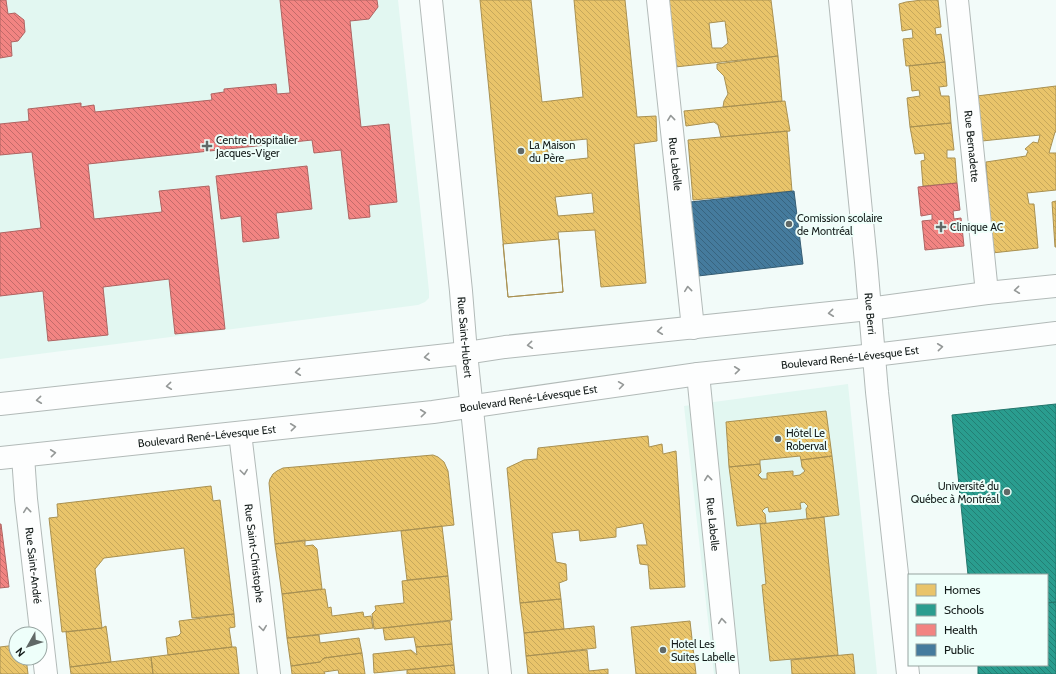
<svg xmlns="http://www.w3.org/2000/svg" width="1056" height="674" font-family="Cabin,sans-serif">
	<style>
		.built { fill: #e2f7f1 }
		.homes { fill: url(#homes-back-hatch); stroke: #a99152; fill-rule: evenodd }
		.schools { fill: url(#schools-back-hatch); stroke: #23766c }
		.health { fill: url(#health-back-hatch); stroke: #af6462 }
		.public { fill: url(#public-back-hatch); stroke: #365e75 }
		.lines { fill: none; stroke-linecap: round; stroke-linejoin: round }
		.street-casing { stroke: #b2bab8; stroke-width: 24 }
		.secondary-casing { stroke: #b2bab8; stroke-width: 24 }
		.street { stroke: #fdfefe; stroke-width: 22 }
		.secondary { stroke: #fdfefe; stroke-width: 22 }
		.oneway { stroke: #949897 }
		.poi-dot { fill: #616967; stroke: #eefffa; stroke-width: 1.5 }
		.labels { text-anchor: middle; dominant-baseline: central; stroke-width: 4; stroke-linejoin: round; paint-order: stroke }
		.poi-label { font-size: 11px; fill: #131b19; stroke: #eefffa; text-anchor: start }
		.street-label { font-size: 11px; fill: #131b19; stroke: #eefffa }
	</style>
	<defs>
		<pattern id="homes-back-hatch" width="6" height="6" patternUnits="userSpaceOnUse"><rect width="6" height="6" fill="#e9c46a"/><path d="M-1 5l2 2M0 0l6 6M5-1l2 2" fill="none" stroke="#c7a85b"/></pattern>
		<pattern id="schools-back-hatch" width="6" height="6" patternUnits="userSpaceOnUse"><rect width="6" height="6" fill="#2a9d8f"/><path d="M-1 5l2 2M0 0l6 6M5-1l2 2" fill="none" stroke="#237f74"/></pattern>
		<pattern id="health-back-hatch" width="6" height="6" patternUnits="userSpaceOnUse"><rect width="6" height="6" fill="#f28482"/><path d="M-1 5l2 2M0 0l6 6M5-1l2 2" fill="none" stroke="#c36b6a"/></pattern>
		<pattern id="public-back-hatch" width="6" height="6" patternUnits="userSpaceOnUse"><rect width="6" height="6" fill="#457b9d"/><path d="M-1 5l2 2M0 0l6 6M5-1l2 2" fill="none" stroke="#38647f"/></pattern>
	</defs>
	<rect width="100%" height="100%" fill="#f2fbf9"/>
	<path class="built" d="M0 0H398L429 291V298L425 302 418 305 0 359Z
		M848 384 877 674H714L684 406Z"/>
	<path class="homes" d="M480 0H531L542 102 583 97 574 0H625L637 117 656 116 657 141 634 144 646 283 601 287 595 230 558 232 563 292 508 297 493 131ZM587 139 588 158 550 162 546 143ZM592 193 594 213 558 216 555 197Z
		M667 0H771L778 56 675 67ZM725 21 728 43 722 48H712L709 23Z
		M922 0H938L941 27 935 28 936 35 941 34 945 62 906 66 903 39 913 38 912 29 902 31 899 4 906 2Z
		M778 56 782 101 723 107 724 101 728 94 724 76 717 69V64Z
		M945 62 947 86 939 87 941 96H949L951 123 910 127 907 98 920 96 919 90 912 91 909 66Z
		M1056 86V132H1055L1049 153H1056V190L1027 193 1029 204H1034L1038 248 992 253 986 162 1026 156 1028 151 1025 149 1033 142 1038 143 1040 135 982 141 977 96Z
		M785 101 790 131 721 137 718 125 714 122 686 126 684 111Z
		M951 123 954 150H947V158H955L957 183 923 186 921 161 925 160 924 153 915 154 910 127Z
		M787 131 792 191 693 200 688 140Z
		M1056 201V247H1055L1052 202Z
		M559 239 563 292 508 297 503 244Z
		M826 411 832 456 801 460 800 456 760 460V464L729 467 726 422Z
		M648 436 649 447 662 444 663 454 676 451 685 587 650 589 648 565 640 564 637 545H647L643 523 616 528V537L580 541 579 530 552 533 556 562 566 564 567 580 559 583 561 599 520 603 507 468 524 460 537 459 538 448Z
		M433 455 438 457 444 462 448 471 454 525 275 544 269 483 270 479 273 474 277 471 283 468Z
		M832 456 839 515 807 519 806 509 808 506 804 502 800 503 801 509 769 512 768 507 765 508 762 511 765 514 766 523 737 526 729 467 760 464 761 472 758 475 762 479H767V473L793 471V476L800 475 805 471 802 467 801 460Z
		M211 486 213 501 220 500 234 614 192 618 184 548 104 558 95 569 102 628 62 632 49 518 58 517 57 504Z
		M824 517 838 655 770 661 762 585 766 584 760 524Z
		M442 526 448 576 407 580 401 531Z
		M305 540V546L313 545 317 549 322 589 282 594 275 544Z
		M448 576 452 620 374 629 372 614 376 610 375 606 404 603 402 581Z
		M325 589 328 608 331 607 332 616 363 612 364 617 371 616 373 628 287 638 282 594Z
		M561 599 564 629 524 633 520 603Z
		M234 614 235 627 229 628 232 647 168 655 166 638 178 636 181 633 179 621Z
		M450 621 452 644 416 647 414 637 385 640 383 628Z
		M690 621 696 674H636L631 627Z
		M106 626 111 662 70 667 66 632 102 628Z
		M594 626 596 648 526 656 524 633Z
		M319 635 320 643 359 638 362 653 324 658 320 662 291 666 287 638Z
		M452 644 454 665 374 673 373 654 411 650 417 655 416 647Z
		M16 645V658H26L28 674H0V647Z
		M232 647H236L239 674H153L151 657Z
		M587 650 589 671 608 669V674H528L526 656Z
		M362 653 365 674H339L338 670 324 672 325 674H292L291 666 320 662 324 658Z
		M853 654 855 674H792L791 660Z
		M151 657 153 674H71L70 667Z
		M454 665 455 674H407V670Z"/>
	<path class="schools" d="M1056 404V602L1047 603V575H968L952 415Z
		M1056 602V674H978V665H1047V603Z"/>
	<path class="health" d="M0 0H6L8 14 15 13 24 20 25 32 18 41 11 42 12 56 0 58Z
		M280 0H377L378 7 369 19 350 21 361 127 389 124 397 202 369 205 370 217 349 219 341 150 314 153 312 140 88 164 94 219 162 212 159 191 209 186 225 329 175 334 169 279 103 287 108 335 48 341 43 291 0 296V233L41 228 32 152 0 155V124L29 121 28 109 81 103V107L94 105 95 112 212 100 211 94 224 92V89L276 84 277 94 290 93Z
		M307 166 312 209 276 213 279 238 243 242 241 216 221 219 216 176Z
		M957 183 960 210 953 211 954 219 961 218 964 246 925 250 922 221 932 220V214L921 216 918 187Z
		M0 524H1L9 587 0 588Z"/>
	<path class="public" d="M794 191 803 264 698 276 690 202Z"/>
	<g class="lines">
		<g class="street-casing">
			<g id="street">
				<path id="s1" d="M431 0 461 291 466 353 500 674"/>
				<path id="s2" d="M658 0 693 328"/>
				<path id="s3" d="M957 0 987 293"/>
				<path id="s4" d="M698 374 728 674"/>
				<path id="s5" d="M240 433 269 674"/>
				<path id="s6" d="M23 456 26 499 46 674"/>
			</g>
		</g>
		<g class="secondary-casing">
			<g id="secondary">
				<path id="s7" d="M840 0 866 262 877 392 908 674"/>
				<path d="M0 404 466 353 505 347 869 309 987 293 1056 286"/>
				<path id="s8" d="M0 458 433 412 698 374 874 355 1056 333"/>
			</g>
		</g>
		<use href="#street" class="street"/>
		<use href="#secondary" class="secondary"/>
	</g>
	<defs><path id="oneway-chevron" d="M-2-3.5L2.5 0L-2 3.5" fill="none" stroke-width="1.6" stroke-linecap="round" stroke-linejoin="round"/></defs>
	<g class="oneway">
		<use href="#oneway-chevron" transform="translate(671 118) rotate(-96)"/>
		<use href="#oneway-chevron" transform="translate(688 289) rotate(-96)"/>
		<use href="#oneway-chevron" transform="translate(1017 290) rotate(174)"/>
		<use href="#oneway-chevron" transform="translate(831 313) rotate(174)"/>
		<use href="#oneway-chevron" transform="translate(660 331) rotate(174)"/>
		<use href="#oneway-chevron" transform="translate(530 345) rotate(174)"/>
		<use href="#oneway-chevron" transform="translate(940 347) rotate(-6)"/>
		<use href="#oneway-chevron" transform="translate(427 357) rotate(174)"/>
		<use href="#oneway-chevron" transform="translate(737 370) rotate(-6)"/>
		<use href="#oneway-chevron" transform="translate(298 372) rotate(174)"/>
		<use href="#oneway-chevron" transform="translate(621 385) rotate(-8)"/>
		<use href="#oneway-chevron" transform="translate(169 386) rotate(174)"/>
		<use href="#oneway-chevron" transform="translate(39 400) rotate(174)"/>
		<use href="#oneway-chevron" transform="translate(423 413) rotate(-6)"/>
		<use href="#oneway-chevron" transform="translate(293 427) rotate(-6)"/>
		<use href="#oneway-chevron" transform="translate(53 453) rotate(-6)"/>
		<use href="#oneway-chevron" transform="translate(244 472) rotate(83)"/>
		<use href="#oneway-chevron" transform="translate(708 478) rotate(-96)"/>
		<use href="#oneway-chevron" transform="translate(27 510) rotate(-96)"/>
		<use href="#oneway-chevron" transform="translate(722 621) rotate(-96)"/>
		<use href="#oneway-chevron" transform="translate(263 628) rotate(83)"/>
	</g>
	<g class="poi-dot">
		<path d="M205 140h4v4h4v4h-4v4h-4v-4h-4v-4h4z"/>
		<circle cx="521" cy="151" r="4"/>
		<circle cx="789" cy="224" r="4"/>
		<path d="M939 221h4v4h4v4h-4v4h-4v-4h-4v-4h4z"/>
		<circle cx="778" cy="439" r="4"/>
		<circle cx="1007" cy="492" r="4"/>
		<circle cx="663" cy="650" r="4"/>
	</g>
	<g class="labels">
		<g class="poi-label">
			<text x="216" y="140">Centre hospitalier<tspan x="216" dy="13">Jacques-Viger</tspan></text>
			<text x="529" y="145">La Maison<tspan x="529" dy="13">du Père</tspan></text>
			<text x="797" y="218">Comission scolaire<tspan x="797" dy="13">de Montréal</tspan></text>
			<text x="950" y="227">Clinique AC</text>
			<text x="786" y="433">Hôtel Le<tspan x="786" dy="13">Roberval</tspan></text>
			<text x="999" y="486" text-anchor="end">Université du<tspan x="999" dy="13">Québec à Montréal</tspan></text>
			<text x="671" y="644">Hotel Les<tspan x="671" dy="13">Suites Labelle</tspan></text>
		</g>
		<g class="street-label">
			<text stroke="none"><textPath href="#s3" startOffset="147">Rue Bernadette</textPath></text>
			<text stroke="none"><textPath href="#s2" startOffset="165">Rue Labelle</textPath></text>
			<text stroke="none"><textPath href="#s7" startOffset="315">Rue Berri</textPath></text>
			<text stroke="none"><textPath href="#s1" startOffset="339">Rue Saint-Hubert</textPath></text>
			<text stroke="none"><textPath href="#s8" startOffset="856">Boulevard René-Lévesque Est</textPath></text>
			<text stroke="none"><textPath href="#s8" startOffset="532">Boulevard René-Lévesque Est</textPath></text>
			<text stroke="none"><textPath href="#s8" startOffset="208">Boulevard René-Lévesque Est</textPath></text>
			<text stroke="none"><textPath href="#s4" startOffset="151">Rue Labelle</textPath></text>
			<text stroke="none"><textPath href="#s5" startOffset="121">Rue Saint-Christophe</textPath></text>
			<text stroke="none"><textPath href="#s6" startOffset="110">Rue Saint-André</textPath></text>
		</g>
	</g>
	<rect x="908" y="574" width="140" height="92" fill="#eefffa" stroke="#96a4a0"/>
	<rect x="916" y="584" width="20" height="12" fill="#e9c46a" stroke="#96a4a0"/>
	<text x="944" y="594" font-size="12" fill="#131b19">Homes</text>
	<rect x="916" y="604" width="20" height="12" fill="#2a9d8f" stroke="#96a4a0"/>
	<text x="944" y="614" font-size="12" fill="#131b19">Schools</text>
	<rect x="916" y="624" width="20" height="12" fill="#f28482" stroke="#96a4a0"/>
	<text x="944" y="634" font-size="12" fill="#131b19">Health</text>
	<rect x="916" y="644" width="20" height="12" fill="#457b9d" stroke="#96a4a0"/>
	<text x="944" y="654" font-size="12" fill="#131b19">Public</text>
	<g transform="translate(28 646) rotate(231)"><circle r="19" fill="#eefffa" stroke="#96a4a0"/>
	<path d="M0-3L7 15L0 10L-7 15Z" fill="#616967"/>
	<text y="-6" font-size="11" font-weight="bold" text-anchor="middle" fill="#131b19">N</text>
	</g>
</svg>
